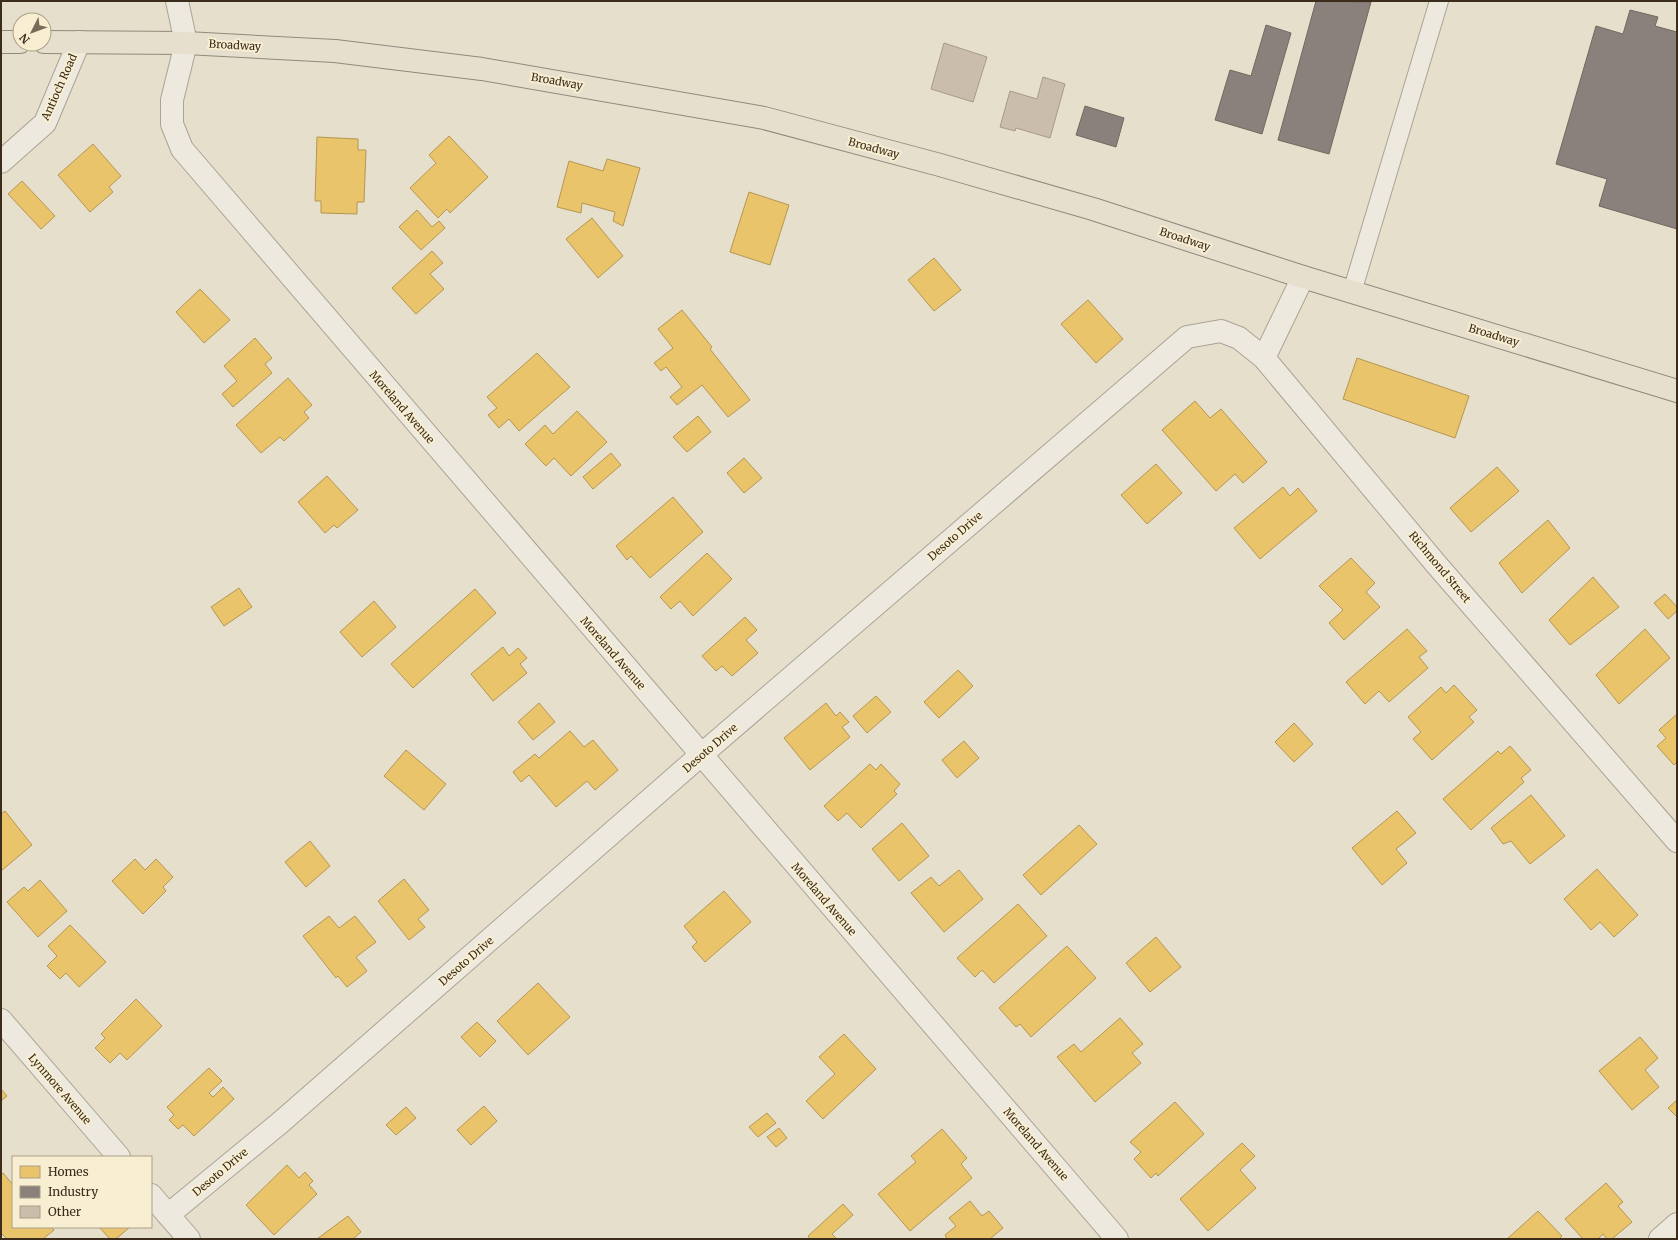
<svg xmlns="http://www.w3.org/2000/svg" width="1678" height="1240" font-family="Merriweather,serif">
	<style>
		.homes { fill: #e9c46a; stroke: #b59653 }
		.industry { fill: #8a817c; stroke: #72685f }
		.building { fill: #cabdac; stroke: #a69a8a }
		.lines { fill: none; stroke-linecap: round; stroke-linejoin: round }
		.service-casing { stroke: #aba395; stroke-width: 20 }
		.minor-casing { stroke: #aba395; stroke-width: 24 }
		.primary-casing { stroke: #91897b; stroke-width: 24 }
		.service { stroke: #ede9de; stroke-width: 18 }
		.minor { stroke: #ede9de; stroke-width: 22 }
		.primary { stroke: #e6dfce; stroke-width: 22 }
		.labels { text-anchor: middle; dominant-baseline: central; stroke-width: 4; stroke-linejoin: round; paint-order: stroke }
		.street-label { font-size: 11px; fill: #3b2c1c; stroke: #f8eed1 }
	</style>
	<rect width="100%" height="100%" fill="#e6dfcb"/>
	<path class="homes" d="M449 136 488 177 450 213 447 209 438 218 410 188 436 163 429 155Z
		M317 137 358 139V150H366L364 202H357V214L321 213V201H315Z
		M93 144 121 176 109 187 113 192 90 212 58 175Z
		M607 159 640 168 623 226 613 221 615 212 582 203 581 213 557 207 569 161 603 171Z
		M22 181 55 216 41 229 8 194Z
		M749 192 789 205 770 265 730 252Z
		M417 210 432 227 439 221 445 228 421 250 399 227Z
		M592 218 623 256 598 278 566 239Z
		M432 251 443 263 430 274 444 289 416 314 392 288Z
		M934 258 961 290 934 311 908 280Z
		M200 289 230 320 204 343 176 312Z
		M1088 300 1123 339 1096 363 1061 324Z
		M682 310 712 347 710 349 750 400 728 417 702 385 677 405 670 397 682 387 666 367 661 371 654 363 673 348 658 329Z
		M255 338 272 358 265 364 272 373 233 407 222 394 237 381 224 366Z
		M537 353 570 387 519 431 509 419 499 428 488 415 497 408 487 397Z
		M1357 358 1469 396 1455 438 1343 399Z
		M288 378 312 405 304 412 309 418 284 441 280 437 261 453 236 425Z
		M1195 401 1210 418 1221 409 1267 462 1243 483 1235 474 1216 491 1162 430Z
		M577 411 607 442 571 476 554 458 546 466 525 444 545 425 553 434Z
		M698 416 711 432 687 452 673 437Z
		M611 453 621 465 593 489 583 477Z
		M744 458 762 478 744 493 727 473Z
		M1156 464 1182 493 1147 524 1121 495Z
		M1497 467 1519 491 1471 532 1450 508Z
		M327 476 358 510 337 528 334 525 325 533 298 502Z
		M1283 487 1290 496 1298 488 1317 511 1260 559 1234 528Z
		M673 497 703 532 650 578 631 556 627 560 616 546Z
		M1548 520 1570 548 1522 593 1499 563Z
		M707 553 732 579 693 616 680 601 671 609 660 597Z
		M1351 558 1375 583 1366 592 1380 607 1344 640 1329 623 1343 610 1319 586Z
		M1593 577 1619 607 1570 645 1549 620Z
		M239 588 252 607 224 626 211 607Z
		M475 589 496 613 413 688 391 664Z
		M1665 594 1677 607V611L1668 619 1654 603Z
		M374 601 396 627 362 657 340 632Z
		M745 617 757 630 746 640 758 653 732 676 722 666 716 671 702 656Z
		M1407 629 1427 651 1419 657 1428 668 1389 702 1379 691 1365 704 1346 682Z
		M1645 629 1670 658 1619 704 1596 675Z
		M503 647 509 656 518 648 527 658 520 664 527 673 493 701 471 674Z
		M958 670 973 686 939 718 924 702Z
		M1454 685 1477 710 1469 717 1474 722 1432 760 1413 739 1421 732 1408 717 1441 687 1446 693Z
		M876 696 891 712 867 733 853 716Z
		M539 703 555 722 533 740 518 722Z
		M826 703 836 716 840 712 849 722 842 727 850 737 810 770 784 738Z
		M1677 714V762L1674 765 1657 746 1666 738 1659 730Z
		M1294 723 1313 744 1294 762 1275 742Z
		M570 731 584 747 593 740 618 770 595 790 587 781 556 807 529 775 521 782 513 772 535 754 539 758Z
		M964 741 979 758 957 778 942 760Z
		M1510 746 1531 770 1521 778 1524 782 1471 830 1443 799 1498 751 1501 754Z
		M406 750 446 784 424 810 384 776Z
		M870 764 876 770 881 764 900 784 894 791 897 794 861 828 847 813 838 821 824 806Z
		M1531 795 1565 836 1530 864 1511 841 1503 844 1491 828Z
		M5 811 32 845 1 871V814Z
		M1397 811 1416 833 1396 849 1407 863 1382 885 1352 848Z
		M902 823 929 856 899 881 872 849Z
		M1079 825 1097 844 1041 895 1023 875Z
		M310 841 330 866 306 887 285 862Z
		M135 859 145 870 156 859 173 877 163 887 166 891 143 914 112 881Z
		M1597 869 1638 915 1614 937 1600 922 1591 930 1564 899Z
		M959 870 983 899 944 932 911 893 931 877 939 886Z
		M404 879 429 910 418 919 425 927 409 940 378 901Z
		M40 880 67 911 38 937 7 902 24 887 28 891Z
		M724 891 751 922 705 962 692 947 697 942 684 926Z
		M1018 904 1047 936 994 983 982 970 975 977 957 958Z
		M329 916 339 928 355 916 376 942 356 957 367 971 347 987 338 976 336 978 303 936Z
		M70 925 106 962 79 987 66 973 60 979 47 966 57 956 48 946Z
		M1156 937 1181 967 1150 992 1126 963Z
		M1067 946 1096 978 1031 1037 1020 1024 1016 1027 999 1008Z
		M538 983 570 1017 528 1055 497 1021Z
		M136 999 162 1026 127 1060 120 1053 110 1063 95 1048 105 1038 101 1034Z
		M1120 1018 1143 1044 1132 1053 1141 1063 1095 1102 1057 1057 1074 1044 1081 1052Z
		M477 1022 496 1041 480 1057 461 1037Z
		M844 1034 876 1069 823 1119 806 1101 835 1074 819 1057Z
		M1640 1037 1658 1058 1645 1070 1659 1087 1632 1110 1599 1071Z
		M209 1068 222 1081 209 1093 213 1097 223 1087 234 1099 194 1136 183 1125 178 1129 169 1120 174 1115 167 1107Z
		M1 1089 7 1096 1 1101Z
		M1677 1100V1117L1668 1108Z
		M1175 1102 1204 1134 1158 1176 1156 1173 1151 1178 1134 1159 1141 1152 1130 1142Z
		M484 1106 497 1121 471 1145 457 1130Z
		M406 1107 416 1118 396 1135 386 1125Z
		M767 1113 776 1123 758 1137 749 1127Z
		M779 1128 787 1138 776 1147 767 1137Z
		M942 1129 967 1158 961 1164 972 1178 910 1231 878 1194 916 1162 911 1156Z
		M1242 1143 1255 1156 1240 1170 1256 1188 1208 1231 1180 1199Z
		M287 1165 299 1178 305 1172 313 1181 309 1185 317 1194 274 1235 246 1205Z
		M3 1173 13 1185V1227H51L54 1230 43 1239H7L1 1233V1175Z
		M1606 1183 1623 1202 1618 1206 1632 1222 1612 1239H1607L1603 1234 1598 1239H1583L1565 1219Z
		M970 1201 982 1216 989 1211 1003 1228 990 1239H947L945 1235 956 1226 949 1218Z
		M843 1204 853 1215 832 1234 837 1239H810L808 1236Z
		M1538 1211 1562 1236 1559 1239H1507Z
		M348 1216 361 1232 353 1239H317Z
		M99 1227H130L116 1239H110Z"/>
	<path class="industry" d="M1316 1 1371 2 1329 154 1278 140Z
		M1630 10 1658 17 1655 26 1677 32V229L1599 206 1607 179 1556 164 1596 26 1623 34Z
		M1266 25 1291 33 1262 134 1215 120 1230 70 1251 76Z
		M1085 106 1124 118 1116 147 1076 135Z"/>
	<path class="building" d="M944 43 987 57 973 102 931 89Z
		M1043 77 1065 84 1050 138 1016 128 1015 131 1000 127 1010 91 1037 99Z"/>
	<g class="lines">
		<g class="service-casing">
			<path id="service" d="M1352 292 1439 1"/>
		</g>
		<g class="minor-casing">
			<path id="minor" d="M177 1 186 43 172 100V124L182 149 1117 1239
				M1 162 45 123 79 42
				M1264 358 1303 277
				M1 1020 119 1157
				M151 1195 189 1239
				M168 1215 281 1122 701 755 1187 337 1221 331 1239 338 1264 358 1436 564 1677 841
				M1660 1239 1677 1224"/>
		</g>
		<g class="primary-casing">
			<path id="primary" d="M1 42H20
				M44 42 186 43 335 51 482 69 764 118 940 165 1093 209 1303 277 1677 391"/>
		</g>
		<use href="#service" class="service"/>
		<use href="#minor" class="minor"/>
		<use href="#primary" class="primary"/>
	</g>
	<g class="labels">
		<g class="street-label">
			<text transform="translate(235 45) rotate(3)">Broadway</text>
			<text transform="translate(557 81) rotate(10)">Broadway</text>
			<text transform="translate(59 87) rotate(-66)">Antioch Road</text>
			<text transform="translate(874 148) rotate(15)">Broadway</text>
			<text transform="translate(1185 239) rotate(18)">Broadway</text>
			<text transform="translate(1494 335) rotate(17)">Broadway</text>
			<text transform="translate(402 407) rotate(49)">Moreland Avenue</text>
			<text transform="translate(955 536) rotate(-41)">Desoto Drive</text>
			<text transform="translate(1440 567) rotate(50)">Richmond Street</text>
			<text transform="translate(613 653) rotate(49)">Moreland Avenue</text>
			<text transform="translate(710 748) rotate(-41)">Desoto Drive</text>
			<text transform="translate(824 899) rotate(49)">Moreland Avenue</text>
			<text transform="translate(466 961) rotate(-41)">Desoto Drive</text>
			<text transform="translate(60 1089) rotate(49)">Lynmore Avenue</text>
			<text transform="translate(1036 1144) rotate(49)">Moreland Avenue</text>
			<text transform="translate(220 1172) rotate(-40)">Desoto Drive</text>
		</g>
	</g>
	<rect width="1678" height="1240" fill="none" stroke="#3b2c1c" stroke-width="4"/>
	<rect x="12" y="1156" width="140" height="72" fill="#f8eed1" stroke="#aca089"/>
	<rect x="20" y="1166" width="20" height="12" fill="#e9c46a" stroke="#aca089"/>
	<text x="48" y="1176" font-size="12" fill="#3b2c1c">Homes</text>
	<rect x="20" y="1186" width="20" height="12" fill="#8a817c" stroke="#aca089"/>
	<text x="48" y="1196" font-size="12" fill="#3b2c1c">Industry</text>
	<rect x="20" y="1206" width="20" height="12" fill="#cabdac" stroke="#aca089"/>
	<text x="48" y="1216" font-size="12" fill="#3b2c1c">Other</text>
	<g transform="translate(32 32) rotate(228)"><circle r="19" fill="#f8eed1" stroke="#aca089"/>
	<path d="M0-3L7 15L0 10L-7 15Z" fill="#776b59"/>
	<text y="-6" font-size="11" font-weight="bold" text-anchor="middle" fill="#3b2c1c">N</text>
	</g>
</svg>
